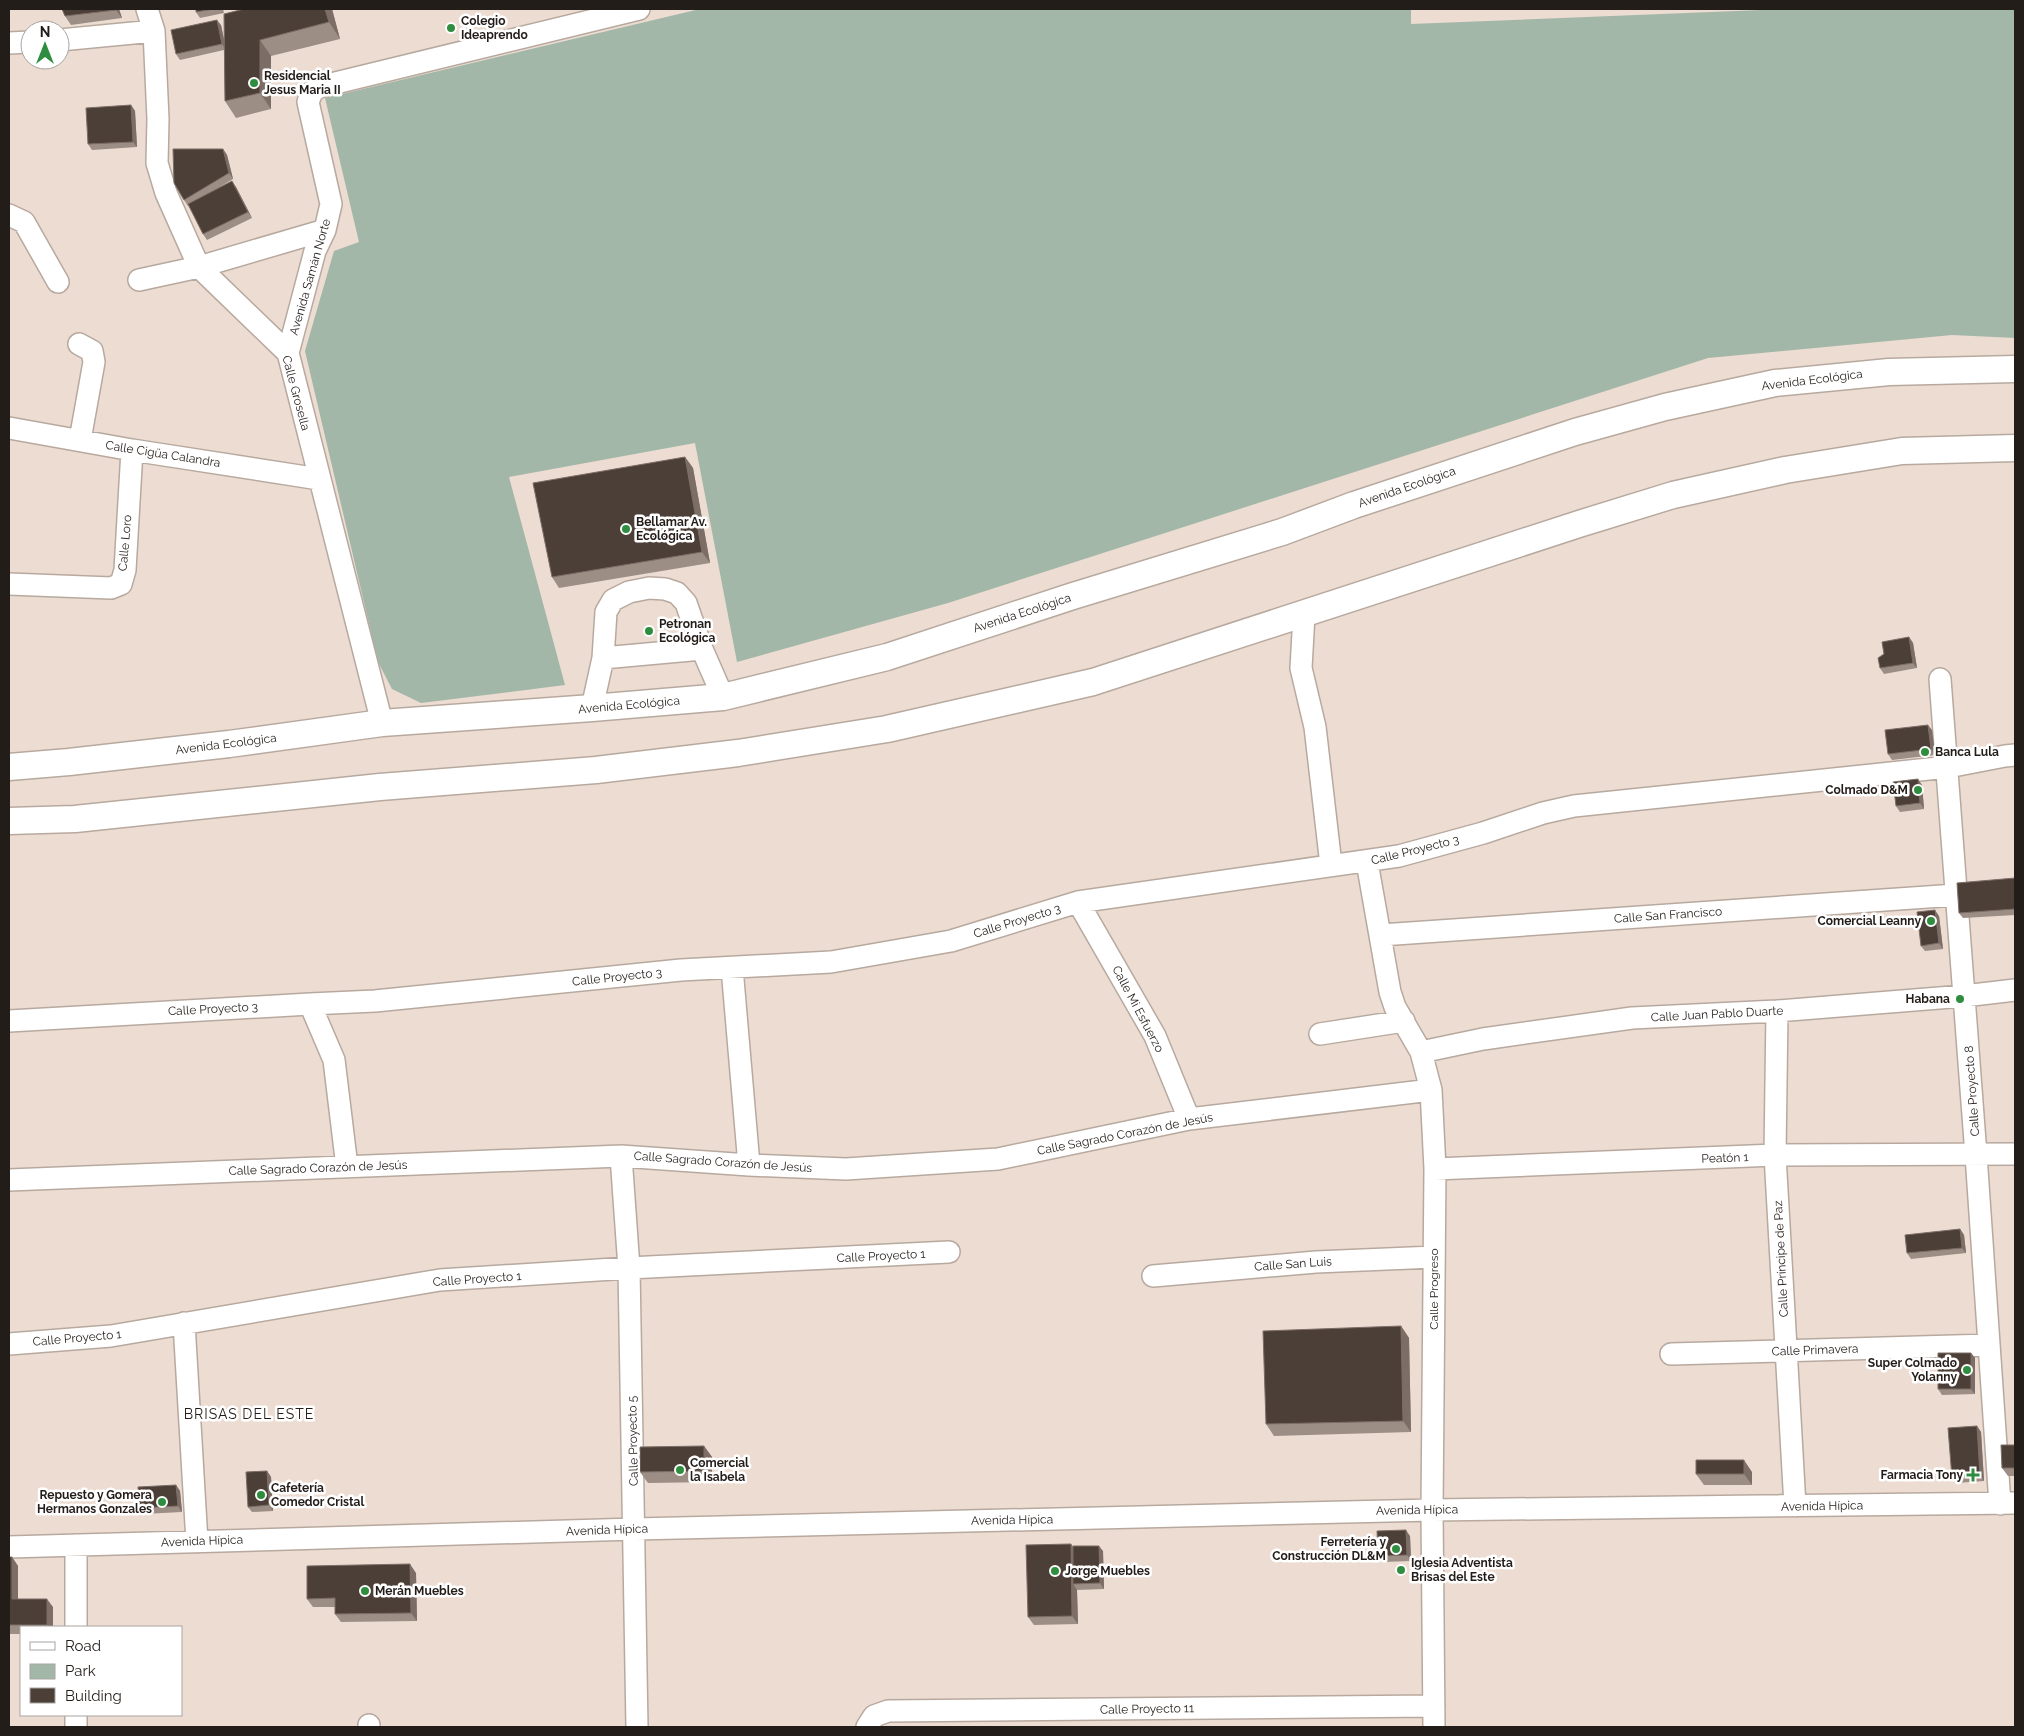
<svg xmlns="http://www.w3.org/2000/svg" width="2024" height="1736" font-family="Raleway,sans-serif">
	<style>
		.green { fill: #a3b7a8 }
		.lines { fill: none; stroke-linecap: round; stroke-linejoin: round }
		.minor-casing { stroke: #b8a99f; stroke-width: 24 }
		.major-casing { stroke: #b8a99f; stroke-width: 29 }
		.minor { stroke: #fff; stroke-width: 21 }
		.major { stroke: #fff; stroke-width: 26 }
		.wall { fill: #9c8e84 }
		.shaded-wall { fill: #7c6e66 }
		.building { fill: #4c3f37; stroke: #7c6e66 }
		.poi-dot { fill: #2f8d3f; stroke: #fff; stroke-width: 2 }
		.labels { text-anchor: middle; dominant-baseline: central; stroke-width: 5; stroke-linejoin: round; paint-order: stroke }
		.poi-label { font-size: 12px; font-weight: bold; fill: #231d1a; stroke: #fff; text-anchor: start }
		.street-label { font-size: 12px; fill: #231d1a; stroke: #fff }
		.neighbourhood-label { font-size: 14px; letter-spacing: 1px; fill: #231d1a; stroke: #fff }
	</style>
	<rect width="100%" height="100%" fill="#ecdcd2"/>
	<path class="green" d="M700 9H1411V24L1786 9H2015V338L1952 335 1708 358 948 603 737 662 695 443 509 477 565 685 421 703 392 689 378 662 305 351 334 251 359 242 325 98Z"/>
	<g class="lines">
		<g class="minor-casing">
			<path id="minor" d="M147 9 154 31 158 119 157 163 166 193 199 267 288 353 382 723
				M60 40 154 31
				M9 43 30 42
				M9 215 24 222 58 282
				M139 280 199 267 325 230
				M79 344 92 351 94 362 80 440
				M288 353 315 251 325 230 331 204 308 102 312 92 319 87 639 9
				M9 428 132 450 319 479
				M9 584 111 588 121 584 125 570 132 450
				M1304 615 1301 668 1315 727 1331 865
				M603 658 702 649
				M1940 679 1976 1155 2000 1504
				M592 708 603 658 606 612 613 600 629 592 649 588 665 589 677 593 686 603 702 649 723 697
				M1367 862 1390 992 1395 1007 1421 1052 1431 1090 1435 1169 1432 1510 1434 1727
				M1078 902 1155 1036 1189 1119
				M1381 935 1956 895
				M732 968 749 1165
				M310 1004 334 1060 347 1167
				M1777 1011 1775 1155 1795 1506
				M9 1021 310 1004 375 1001 681 970 831 962 951 941 1078 902 1399 856 1483 833 1543 813 1574 806 1948 767 2005 756 2015 755
				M1320 1034 1404 1021
				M1421 1052 1483 1039 1632 1018 1777 1011 1964 996 2015 990
				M621 1156 629 1268 637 1727
				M1435 1169 1775 1155 2015 1154
				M9 1180 621 1156 749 1165 846 1169 998 1159 1189 1119 1431 1090
				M1153 1276 1316 1262 1434 1257
				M184 1323 197 1542
				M9 1344 111 1336 440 1280 629 1268 949 1252
				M1671 1354 1989 1345
				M76 1545V1627
				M9 1547 635 1529 1432 1510 2015 1503
				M76 1715V1727
				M369 1727V1725
				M867 1727 874 1716 888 1711 1434 1706"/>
		</g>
		<g class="major-casing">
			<path id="major" d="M9 767 69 762 229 744 382 723 592 708 723 697 887 657 1073 596 1282 532 1354 505 1575 432 1665 407 1775 383 1889 372 2015 369
				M9 821 75 819 380 787 596 770 738 753 887 729 1093 682 1579 524 1673 495 1785 470 1902 451 2015 448"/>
		</g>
		<use href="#minor" class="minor"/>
		<use href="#major" class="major"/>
	</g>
	<path class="wall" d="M62 9H119L122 18 71 25 65 16Z
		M196 9H223L224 13 200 18 196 12Z
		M244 9H332L340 39 271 56V109L236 118 225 101 224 50 180 60 176 54 221 25 224 39Z
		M131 105 135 111 137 147 92 150 88 144Z
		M223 149 227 155 233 179 208 194 236 187 252 218 207 240 203 234 188 205V206L184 200Z
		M685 457 693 468 710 563 559 588 552 577Z
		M1909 637 1913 643 1917 668 1884 674 1880 668Z
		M1932 730 1935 755 1892 760 1888 754Z
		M1922 785 1924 809 1900 812 1896 806Z
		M2015 878V915L1963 918 1959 913Z
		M1939 916 1943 949 1925 951 1921 946Z
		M1960 1229 1964 1235 1966 1253 1911 1259 1907 1253Z
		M1401 1326 1409 1338 1411 1432 1274 1436 1266 1424Z
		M1971 1353 1975 1358V1394L1942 1395 1938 1389Z
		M1977 1426 1981 1432 1984 1481 1956 1483 1952 1478Z
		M2015 1445V1476H2008L2002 1468Z
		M704 1446 712 1457V1482L648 1483 640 1472Z
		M267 1471 271 1477 273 1511 252 1512 248 1507Z
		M1752 1472V1485H1704L1696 1474Z
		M176 1485 180 1491 182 1512 143 1514 139 1508Z
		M1410 1536 1411 1561 1382 1562 1378 1556Z
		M1103 1551 1104 1589 1077 1590 1078 1624 1034 1625 1028 1617Z
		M9 1557H12L18 1566V1599L53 1607V1627H21V1634H9Z
		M416 1573 417 1621 341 1622 335 1614V1607H313L307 1599Z"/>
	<path class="shaded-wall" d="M116 9H119L122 18 116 10Z
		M325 9H332L340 39 329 22Z
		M217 20 221 25 226 50 222 44Z
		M260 40 271 56V109L260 93Z
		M131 105 135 111 137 147 133 142Z
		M223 149 227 155 233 179 229 173Z
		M232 181 236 187 252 218 248 212Z
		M685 457 693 468 710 563 702 552Z
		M1909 637 1913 643 1917 668 1913 663Z
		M1928 725 1932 730 1935 755 1931 749Z
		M1918 779 1922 785 1924 809 1920 803Z
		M1935 910 1939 916 1943 949 1939 943Z
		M1960 1229 1964 1235 1966 1253 1962 1248Z
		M1401 1326 1409 1338 1411 1432 1403 1421Z
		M1971 1353 1975 1358V1394L1971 1389Z
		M1977 1426 1981 1432 1984 1481 1980 1475Z
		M704 1446 712 1457V1482L704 1471Z
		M1744 1460 1752 1472V1485L1744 1474Z
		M267 1471 271 1477 273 1511 269 1505Z
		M176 1485 180 1491 182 1512 178 1506Z
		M1406 1530 1410 1536 1411 1561 1407 1555Z
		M1071 1544 1077 1552 1073 1584 1077 1590 1078 1624 1072 1616Z
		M1099 1546 1103 1551 1104 1589 1100 1583Z
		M12 1557 18 1566V1608L12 1599Z
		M410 1564 416 1573 417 1621 411 1613Z
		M47 1599 53 1607V1627H49L47 1625Z"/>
	<path class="building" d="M62 9H116V10L65 16Z
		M196 9H214L196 12Z
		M244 9H325L329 22 260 40V93L225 101 224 14Z
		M217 20 222 44 176 54 171 30Z
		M131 105 133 142 88 144 86 108Z
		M173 149H223L229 173 184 200 174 183Z
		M232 181 248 212 203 234 188 204Z
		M685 457 702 552 552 577 533 483Z
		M1909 637 1913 663 1880 668 1878 658 1884 654 1882 642Z
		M1928 725 1931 749 1888 754 1885 730Z
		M1918 779 1920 803 1896 806 1893 782Z
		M2015 878V909L1959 913 1957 883Z
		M1935 910 1939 943 1921 946 1917 912Z
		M1960 1229 1962 1248 1907 1253 1905 1235Z
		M1401 1326 1403 1421 1266 1424 1263 1331Z
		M1938 1353H1971V1389H1938Z
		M1977 1426 1980 1475 1952 1478 1948 1428Z
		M2001 1445H2015V1468H2002Z
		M704 1446V1471L640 1472V1447Z
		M1696 1460H1744V1474H1696Z
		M267 1471 269 1505 248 1507 246 1472Z
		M176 1485 178 1506 139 1508 138 1487Z
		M1406 1530 1407 1555 1378 1556 1377 1531Z
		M1071 1544 1072 1616 1028 1617 1026 1545Z
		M1073 1546H1099L1100 1583 1073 1584Z
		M9 1557H12V1599H47V1625H9Z
		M410 1564 411 1613 335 1614V1598L307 1599V1566Z"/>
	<g class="poi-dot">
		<circle cx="451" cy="28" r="5"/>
		<circle cx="254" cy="83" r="5"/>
		<circle cx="626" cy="529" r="5"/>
		<circle cx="649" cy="631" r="5"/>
		<circle cx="1925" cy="752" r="5"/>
		<circle cx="1918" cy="790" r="5"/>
		<circle cx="1931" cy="921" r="5"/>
		<circle cx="1960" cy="999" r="5"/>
		<circle cx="1967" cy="1370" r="5"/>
		<circle cx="680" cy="1470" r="5"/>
		<path d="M1970.5 1467.5h5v5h5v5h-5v5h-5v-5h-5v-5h5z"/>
		<circle cx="261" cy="1495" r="5"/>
		<circle cx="162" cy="1502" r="5"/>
		<circle cx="1396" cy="1549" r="5"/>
		<circle cx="1401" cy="1570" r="5"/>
		<circle cx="1055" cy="1571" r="5"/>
		<circle cx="365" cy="1591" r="5"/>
	</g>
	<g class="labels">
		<g class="poi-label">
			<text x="461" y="21">Colegio<tspan x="461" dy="14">Ideaprendo</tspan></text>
			<text x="264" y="76">Residencial<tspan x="264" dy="14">Jesus Maria II</tspan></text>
			<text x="636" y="522">Bellamar Av.<tspan x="636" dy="14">Ecológica</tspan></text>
			<text x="659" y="624">Petronan<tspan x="659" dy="14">Ecológica</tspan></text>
			<text x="1935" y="752">Banca Lula</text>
			<text x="1908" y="790" text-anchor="end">Colmado D&amp;M</text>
			<text x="1921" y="921" text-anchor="end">Comercial Leanny</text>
			<text x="1950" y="999" text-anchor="end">Habana</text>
			<text x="1957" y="1363" text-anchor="end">Super Colmado<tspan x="1957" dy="14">Yolanny</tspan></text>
			<text x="690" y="1463">Comercial<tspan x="690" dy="14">la Isabela</tspan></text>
			<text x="1963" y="1475" text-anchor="end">Farmacia Tony</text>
			<text x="271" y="1488">Cafetería<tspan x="271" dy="14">Comedor Cristal</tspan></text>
			<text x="152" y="1495" text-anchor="end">Repuesto y Gomera<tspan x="152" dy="14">Hermanos Gonzales</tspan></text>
			<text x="1386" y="1542" text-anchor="end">Ferretería y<tspan x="1386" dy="14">Construcción DL&amp;M</tspan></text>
			<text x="1411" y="1563">Iglesia Adventista<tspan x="1411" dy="14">Brisas del Este</tspan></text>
			<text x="1065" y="1571">Jorge Muebles</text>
			<text x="375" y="1591">Merán Muebles</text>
		</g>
		<g class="street-label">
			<text transform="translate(310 277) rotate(-74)">Avenida Samán Norte</text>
			<text transform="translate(1812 380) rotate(-7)">Avenida Ecológica</text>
			<text transform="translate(296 393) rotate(75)">Calle Grosella</text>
			<text transform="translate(163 454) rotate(9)">Calle Cigüa Calandra</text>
			<text transform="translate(1407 487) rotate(-19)">Avenida Ecológica</text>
			<text transform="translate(125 543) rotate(-85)">Calle Loro</text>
			<text transform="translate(1022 613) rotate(-18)">Avenida Ecológica</text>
			<text transform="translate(629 705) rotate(-5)">Avenida Ecológica</text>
			<text transform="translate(226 744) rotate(-7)">Avenida Ecológica</text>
			<text transform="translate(1415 850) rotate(-14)">Calle Proyecto 3</text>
			<text transform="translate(1668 915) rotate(-4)">Calle San Francisco</text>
			<text transform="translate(1017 921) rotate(-17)">Calle Proyecto 3</text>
			<text transform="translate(617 977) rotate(-6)">Calle Proyecto 3</text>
			<text transform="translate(213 1009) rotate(-3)">Calle Proyecto 3</text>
			<text transform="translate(1138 1009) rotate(62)">Calle Mi Esfuerzo</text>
			<text transform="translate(1717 1014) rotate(-3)">Calle Juan Pablo Duarte</text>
			<text transform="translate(1972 1091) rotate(-94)">Calle Proyecto 8</text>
			<text transform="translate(1125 1134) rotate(-11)">Calle Sagrado Corazón de Jesús</text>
			<text transform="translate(1725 1158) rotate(-2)">Peatón 1</text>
			<text transform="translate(723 1162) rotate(4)">Calle Sagrado Corazón de Jesús</text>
			<text transform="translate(318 1168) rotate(-2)">Calle Sagrado Corazón de Jesús</text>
			<text transform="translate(881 1256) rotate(-3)">Calle Proyecto 1</text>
			<text transform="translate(1781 1259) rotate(-93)">Calle Príncipe de Paz</text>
			<text transform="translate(1293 1264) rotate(-4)">Calle San Luis</text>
			<text transform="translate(477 1279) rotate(-4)">Calle Proyecto 1</text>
			<text transform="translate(1434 1289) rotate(-90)">Calle Progreso</text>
			<text transform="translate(77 1338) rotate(-5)">Calle Proyecto 1</text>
			<text transform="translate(1815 1350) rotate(-2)">Calle Primavera</text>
			<text transform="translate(633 1441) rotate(-91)">Calle Proyecto 5</text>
			<text transform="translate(1822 1506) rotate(-1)">Avenida Hípica</text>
			<text transform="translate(1417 1510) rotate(-1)">Avenida Hípica</text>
			<text transform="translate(1012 1520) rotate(-1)">Avenida Hípica</text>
			<text transform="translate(607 1530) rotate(-2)">Avenida Hípica</text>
			<text transform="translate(202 1541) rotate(-2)">Avenida Hípica</text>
			<text transform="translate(1147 1709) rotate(-1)">Calle Proyecto 11</text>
		</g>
		<g class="neighbourhood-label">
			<text x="249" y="1414">BRISAS DEL ESTE</text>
		</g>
	</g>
	<rect width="2024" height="1736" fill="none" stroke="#231d1a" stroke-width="20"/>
	<rect x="20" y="1626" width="162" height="90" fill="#ffffff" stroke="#a7a5a3"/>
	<rect x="30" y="1642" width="25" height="8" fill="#ffffff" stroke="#a7a5a3"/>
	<text x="65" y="1651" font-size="15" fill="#231d1a">Road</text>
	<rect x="30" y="1664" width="25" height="15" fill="#a3b7a8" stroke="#a7a5a3"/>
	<text x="65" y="1676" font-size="15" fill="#231d1a">Park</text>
	<rect x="30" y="1688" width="25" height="15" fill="#4c3f37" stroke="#a7a5a3"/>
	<text x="65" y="1701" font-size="15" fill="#231d1a">Building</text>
	<g transform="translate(45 45)"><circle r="24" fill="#ffffff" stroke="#a7a5a3"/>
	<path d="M0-4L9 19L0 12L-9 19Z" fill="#2f8d3f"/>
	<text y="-8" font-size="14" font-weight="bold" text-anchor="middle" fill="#231d1a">N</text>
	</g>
</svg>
